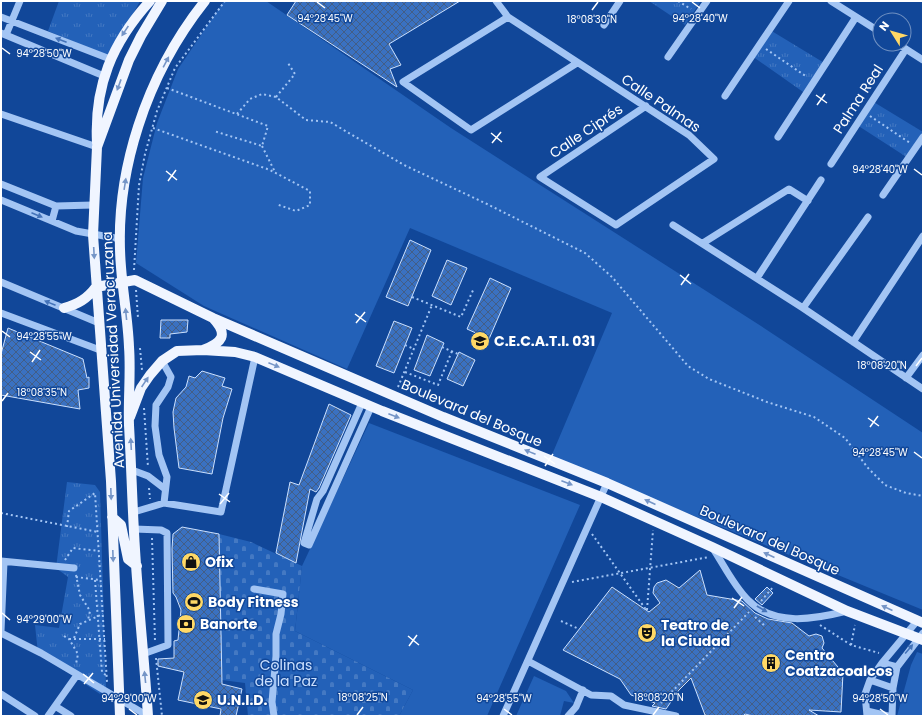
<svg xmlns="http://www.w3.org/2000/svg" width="924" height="717" font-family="Poppins,sans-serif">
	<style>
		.green { fill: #2361b8 }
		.cemetery { fill: url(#cemetery-stones) }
		.park { fill: url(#park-tufts) }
		.building { fill: url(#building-cross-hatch); stroke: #cbe0fe }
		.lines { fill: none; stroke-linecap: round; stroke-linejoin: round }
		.path { stroke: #a3c5f4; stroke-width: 2; stroke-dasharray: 2 3; stroke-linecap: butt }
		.minor { stroke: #a3c5f4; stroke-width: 7 }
		.major { stroke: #f0f5ff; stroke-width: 10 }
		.oneway { fill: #7595c7 }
		.oneway2 { fill: #4473b9 }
		.ticks { fill: none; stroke: #fff; stroke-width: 1.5 }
		.labels { text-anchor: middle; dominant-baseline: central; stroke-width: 3; stroke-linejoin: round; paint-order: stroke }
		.street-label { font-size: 14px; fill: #fff; stroke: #114799 }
		.poi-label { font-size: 14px; font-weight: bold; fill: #fff; stroke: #114799; text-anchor: start }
		.park-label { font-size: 14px; fill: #cbe0fe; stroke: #114799 }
		.ticks-label { font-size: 10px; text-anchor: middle; fill: #fff; stroke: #114799; stroke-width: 3; stroke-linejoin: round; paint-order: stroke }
	</style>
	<defs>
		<pattern id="cemetery-stones" width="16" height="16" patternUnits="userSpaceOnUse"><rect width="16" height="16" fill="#2361b8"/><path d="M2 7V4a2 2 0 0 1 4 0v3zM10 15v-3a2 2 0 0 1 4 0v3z" fill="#4479c3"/></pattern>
		<pattern id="park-tufts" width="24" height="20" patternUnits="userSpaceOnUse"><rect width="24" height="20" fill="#2361b8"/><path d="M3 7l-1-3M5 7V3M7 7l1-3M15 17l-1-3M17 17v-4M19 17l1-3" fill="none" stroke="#4479c3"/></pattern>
		<pattern id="building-cross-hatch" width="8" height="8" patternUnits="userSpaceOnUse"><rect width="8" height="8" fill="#3a71c1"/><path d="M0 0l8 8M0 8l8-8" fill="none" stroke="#435e86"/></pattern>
	</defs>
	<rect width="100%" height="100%" fill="#114799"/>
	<path class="green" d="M224 1H266L451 128 761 326 923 433V610L551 457 612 313 410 228 347 369 204 306 136 263 143 178 157 123 178 69Z
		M369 423 580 505 487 716H399L413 690 295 631 302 566Z
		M917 652 923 654V716H897L911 665Z
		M534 676 566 691 574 703 564 701 560 716H516Z"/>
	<path class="cemetery" d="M219 534 251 542 302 566 295 631 413 690 399 716H248L245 683 222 680Z"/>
	<path class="park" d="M59 1H140L110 57 48 31Z
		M649 1H701L685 25Z
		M770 30 826 64 806 94 752 56Z
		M872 101 923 132V137L908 158 857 125Z
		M67 482 95 485 100 492 106 687 100 694 38 653 35 625 59 628 68 577 56 568Z"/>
	<path class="building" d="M296 1H460L389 44 401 65 390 69 397 87 287 15Z
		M410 240 431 250 408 306 386 297Z
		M447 260 467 268 451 305 432 296Z
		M490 278 511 288 489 339 467 329Z
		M161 320H188L187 332 170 334V338H160Z
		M394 321 412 328 394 373 376 366Z
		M8 328 83 359 87 378 89 377V388L78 390 80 409 1 395V354Z
		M427 335 444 343 430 376 414 370Z
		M459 352 475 360 463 386 447 379Z
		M202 371 225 378 222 386 232 389 223 418 212 474 179 468 174 428 173 412 176 398 186 387 189 376 195 378Z
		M329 404 351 415 319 488 316 492 310 489 296 563 276 553 290 482 299 485Z
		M182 527 219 534 222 684 242 689 236 716H220L221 709 178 700 184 672 158 666V659L174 658V641L178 640 181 610 176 597 173 593 172 549 173 534Z
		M700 570 707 595 742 601 755 613 768 619 792 623 809 636 816 634 822 636 824 643 822 648 843 673 841 712 809 710 819 716H753L745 714 743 716H709L705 715 691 678 679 690 666 709 652 706 655 703 631 695 620 679 563 650 612 587 649 612 660 603 653 593 654 587 657 583 666 580 679 588Z
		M767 587 773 593 762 605 755 599Z"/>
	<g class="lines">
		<path class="path" d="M678 1 691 9
			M766 49 807 77
			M167 88 268 126 262 146 214 131
			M276 97 295 74 288 63
			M237 114 250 99 262 94 276 97 306 120 330 122 404 165 487 204 585 253 612 277 688 366 709 379 767 402 814 417 845 438 868 468 885 485 906 493 923 496
			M870 116 910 143
			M153 128 270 170 310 191V205L296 211 276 204
			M262 146 275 172
			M134 270 139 185 145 154 157 111 175 68 225 1
			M136 290 138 318
			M412 297 461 317 474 288
			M405 345 414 349
			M442 347 458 354
			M140 348 142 370
			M405 372 438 385 452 351
			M398 387 432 305
			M144 408 148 467
			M149 488 150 499
			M1 513 98 532
			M67 527 69 511 95 493 107 682
			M592 534 647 611
			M152 538 155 641
			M65 560 73 548 99 551
			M76 575 80 595 90 611 88 620
			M76 577 100 580
			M95 580 102 672 107 676
			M572 582 709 557
			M761 601 774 586
			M647 610 653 530
			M755 617 764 625
			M561 621 579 629
			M820 625 851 645 879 653
			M64 636 69 639 78 654 76 664
			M74 638 80 624 103 614
			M69 639H105
			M851 645 855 625
			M156 658 162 716
			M661 703 749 612"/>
		<path class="minor" d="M496 1 508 17 689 135 714 159 616 225 540 177 646 106
			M831 1 880 32
			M1 17 110 59
			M508 17 403 82 471 130 577 63
			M604 25 620 1
			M1 33 104 76
			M6 35 20 1
			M898 44 923 60
			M668 57 707 1
			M725 96 789 1
			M1 114 97 147
			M778 137 856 17
			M831 164 906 49
			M1 184 56 206 93 205
			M883 195 923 137
			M1 200 76 231 121 239
			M52 221 56 206
			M673 225 803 308 923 389
			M703 243 789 189 808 201
			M757 278 821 180
			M1 282 99 323
			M803 308 868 217
			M1 313 100 350
			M853 342 923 236
			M162 361 171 377 168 387 156 405 155 426 159 455 167 477 164 503
			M906 378 923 355
			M362 403 323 491 317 499 304 543 309 545 371 407
			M132 470 148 476 165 489
			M134 512 164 503 221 512 255 357
			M134 529 161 530 167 533 168 645 143 654
			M712 547C724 565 733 585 748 600 774 627 815 619 847 611
			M1 561 74 568
			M254 589 283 594 281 614 276 634V656L272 702 274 716
			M1 631 4 562
			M1 633 41 653 148 716
			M528 661 591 695 611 696 624 705 676 716
			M882 663 917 621
			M897 667 923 633
			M870 680 893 688
			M1 694 35 716
			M55 706 71 716
			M867 711 888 716
			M48 716 77 675
			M503 716 607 483
			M568 716 576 707 583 690
			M867 716 865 694 870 680 882 663 897 667 893 688 892 716"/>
		<path class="major" d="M97 143C94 86 112 43 150 1
			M64 308C78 304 87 299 96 287L135 280 213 318 443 417 607 483 923 623
			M203 350C222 343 229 335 213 318
			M130 417 141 388 150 375 162 361 177 351 203 350 235 352 255 357 382 411 601 497 712 547 847 611 923 640
			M112 517 121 525 128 559 137 566
			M120 716 111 481 93 235 97 147 129 60 141 36 162 1
			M148 716C144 655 137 593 134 532 132 496 131 460 129 425 128 399 131 373 129 347 128 320 123 294 121 267 113 173 147 74 205 1"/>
	</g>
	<defs><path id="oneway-solid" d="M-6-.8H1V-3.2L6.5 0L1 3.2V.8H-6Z"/></defs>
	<g class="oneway">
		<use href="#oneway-solid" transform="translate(125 31) rotate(124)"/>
		<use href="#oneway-solid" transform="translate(166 62) rotate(-62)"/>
		<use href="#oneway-solid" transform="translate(119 85) rotate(110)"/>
		<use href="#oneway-solid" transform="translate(125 184) rotate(-81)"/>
		<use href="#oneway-solid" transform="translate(94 253) rotate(87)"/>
		<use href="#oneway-solid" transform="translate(126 314) rotate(-96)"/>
		<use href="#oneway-solid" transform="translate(274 365) rotate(22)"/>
		<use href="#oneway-solid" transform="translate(145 382) rotate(-56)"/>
		<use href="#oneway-solid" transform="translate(394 416) rotate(21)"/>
		<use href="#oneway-solid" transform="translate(131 444) rotate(-93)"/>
		<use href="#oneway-solid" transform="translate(530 452) rotate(-158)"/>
		<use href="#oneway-solid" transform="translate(567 483) rotate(21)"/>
		<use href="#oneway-solid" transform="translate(111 494) rotate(88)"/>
		<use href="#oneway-solid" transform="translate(650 502) rotate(-156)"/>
		<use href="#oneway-solid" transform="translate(769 555) rotate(-156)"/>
		<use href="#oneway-solid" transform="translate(113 556) rotate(88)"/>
		<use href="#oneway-solid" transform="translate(887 608) rotate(-156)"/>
		<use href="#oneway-solid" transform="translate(145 677) rotate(-96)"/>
	</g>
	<g class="oneway2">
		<use href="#oneway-solid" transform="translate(61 40) rotate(-159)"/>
		<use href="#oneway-solid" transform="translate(37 215) rotate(23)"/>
		<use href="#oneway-solid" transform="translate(50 303) rotate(-158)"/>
		<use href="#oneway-solid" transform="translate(762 609) rotate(30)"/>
		<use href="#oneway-solid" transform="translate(909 649) rotate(-50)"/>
	</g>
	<path class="ticks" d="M317 2 325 8M692 2 700 8M592 10 598 2M2 48 10 54M816 95 827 103M817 105 825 94M491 133 502 142M492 143 501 132M914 169 922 175M166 171 177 180M168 181 176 170M680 275 691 284M681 285 689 274M355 314 366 322M356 323 365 312M2 331 10 337M30 352 41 360M32 362 40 350M916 366 922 358M2 401 8 393M868 418 879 426M870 427 878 416M914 452 922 458M544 456 555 464M545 466 553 454M219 494 230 502M220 504 229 493M732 598 744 606M734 608 742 597M2 613 10 620M408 636 419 645M409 646 417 635M83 674 94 683M84 684 93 673M129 709 137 715M504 709 512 715M880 709 888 715M357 715 363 707M653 715 659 707"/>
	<defs>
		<g id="school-disc" transform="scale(1)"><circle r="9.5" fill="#ffd866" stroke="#114799"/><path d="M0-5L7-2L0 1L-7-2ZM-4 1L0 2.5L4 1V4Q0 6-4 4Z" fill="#111"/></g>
		<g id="shop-disc" transform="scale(1)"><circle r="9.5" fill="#ffd866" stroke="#114799"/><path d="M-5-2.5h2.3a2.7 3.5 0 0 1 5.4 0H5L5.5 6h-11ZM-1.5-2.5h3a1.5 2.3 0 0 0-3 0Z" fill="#111"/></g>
		<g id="stadium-disc" transform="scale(1)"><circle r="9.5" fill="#ffd866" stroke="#114799"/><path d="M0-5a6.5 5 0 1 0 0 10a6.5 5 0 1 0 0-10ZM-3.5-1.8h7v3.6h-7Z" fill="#111"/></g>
		<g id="bank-disc" transform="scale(1)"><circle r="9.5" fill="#ffd866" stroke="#114799"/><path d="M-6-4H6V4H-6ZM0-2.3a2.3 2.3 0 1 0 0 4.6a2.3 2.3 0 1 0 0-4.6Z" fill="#111"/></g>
		<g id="theatre-disc" transform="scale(1)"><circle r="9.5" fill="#ffd866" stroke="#114799"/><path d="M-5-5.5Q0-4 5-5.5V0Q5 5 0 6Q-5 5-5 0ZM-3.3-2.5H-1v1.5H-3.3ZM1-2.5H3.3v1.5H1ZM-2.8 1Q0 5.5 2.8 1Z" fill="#111"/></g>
		<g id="building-disc" transform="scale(1)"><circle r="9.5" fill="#ffd866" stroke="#114799"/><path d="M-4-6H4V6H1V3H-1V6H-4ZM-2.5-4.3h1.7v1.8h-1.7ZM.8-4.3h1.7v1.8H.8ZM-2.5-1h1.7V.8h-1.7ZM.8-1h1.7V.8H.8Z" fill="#111"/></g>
		<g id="university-disc" transform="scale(1)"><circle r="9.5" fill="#ffd866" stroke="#114799"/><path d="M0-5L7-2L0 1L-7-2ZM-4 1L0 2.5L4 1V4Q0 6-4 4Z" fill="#111"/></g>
	</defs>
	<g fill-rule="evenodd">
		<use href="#school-disc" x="480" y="341"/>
		<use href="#shop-disc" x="191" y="562"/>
		<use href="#stadium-disc" x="194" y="602"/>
		<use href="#bank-disc" x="186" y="624"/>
		<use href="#theatre-disc" x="647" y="633"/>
		<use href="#building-disc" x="771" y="663"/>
		<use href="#university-disc" x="203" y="700"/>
	</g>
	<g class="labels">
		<g class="street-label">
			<text transform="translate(858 99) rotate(-57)">Palma Real</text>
			<text transform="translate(661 103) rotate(34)">Calle Palmas</text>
			<text transform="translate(586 131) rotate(-34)">Calle Ciprés</text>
			<text transform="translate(113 350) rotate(-93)">Avenida Universidad Veracruzana</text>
			<text transform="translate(472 413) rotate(23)">Boulevard del Bosque</text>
			<text transform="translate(770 540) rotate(24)">Boulevard del Bosque</text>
		</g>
		<g class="poi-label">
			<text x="494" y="341">C.E.C.A.T.I. 031</text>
			<text x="205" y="562">Ofix</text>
			<text x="208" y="602">Body Fitness</text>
			<text x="200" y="624">Banorte</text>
			<text x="661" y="625">Teatro de<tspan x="661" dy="16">la Ciudad</tspan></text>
			<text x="785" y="655">Centro<tspan x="785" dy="16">Coatzacoalcos</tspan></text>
			<text x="217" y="700">U.N.I.D.</text>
		</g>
		<g class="park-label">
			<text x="286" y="665">Colinas<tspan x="286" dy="16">de la Paz</tspan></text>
		</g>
	</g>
	<g class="ticks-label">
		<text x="325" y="22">94°28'45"W</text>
		<text x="700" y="22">94°28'40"W</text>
		<text x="592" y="23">18°08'30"N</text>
		<text x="44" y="57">94°28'50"W</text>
		<text x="880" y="173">94°28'40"W</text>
		<text x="44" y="340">94°28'55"W</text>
		<text x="882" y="369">18°08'20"N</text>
		<text x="42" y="396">18°08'35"N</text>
		<text x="880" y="456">94°28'45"W</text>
		<text x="44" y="623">94°29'00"W</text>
		<text x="363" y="701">18°08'25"N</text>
		<text x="659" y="701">18°08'20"N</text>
		<text x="129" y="702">94°29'00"W</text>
		<text x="504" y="702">94°28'55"W</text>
		<text x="880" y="702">94°28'50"W</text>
	</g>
	<rect width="924" height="717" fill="none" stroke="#ffffff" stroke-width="4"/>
	<g transform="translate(892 32) rotate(307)"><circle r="19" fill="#114799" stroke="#7091c2"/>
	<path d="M0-3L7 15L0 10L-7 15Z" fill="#ffd866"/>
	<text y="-6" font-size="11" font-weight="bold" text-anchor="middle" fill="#ffffff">N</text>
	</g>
</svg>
